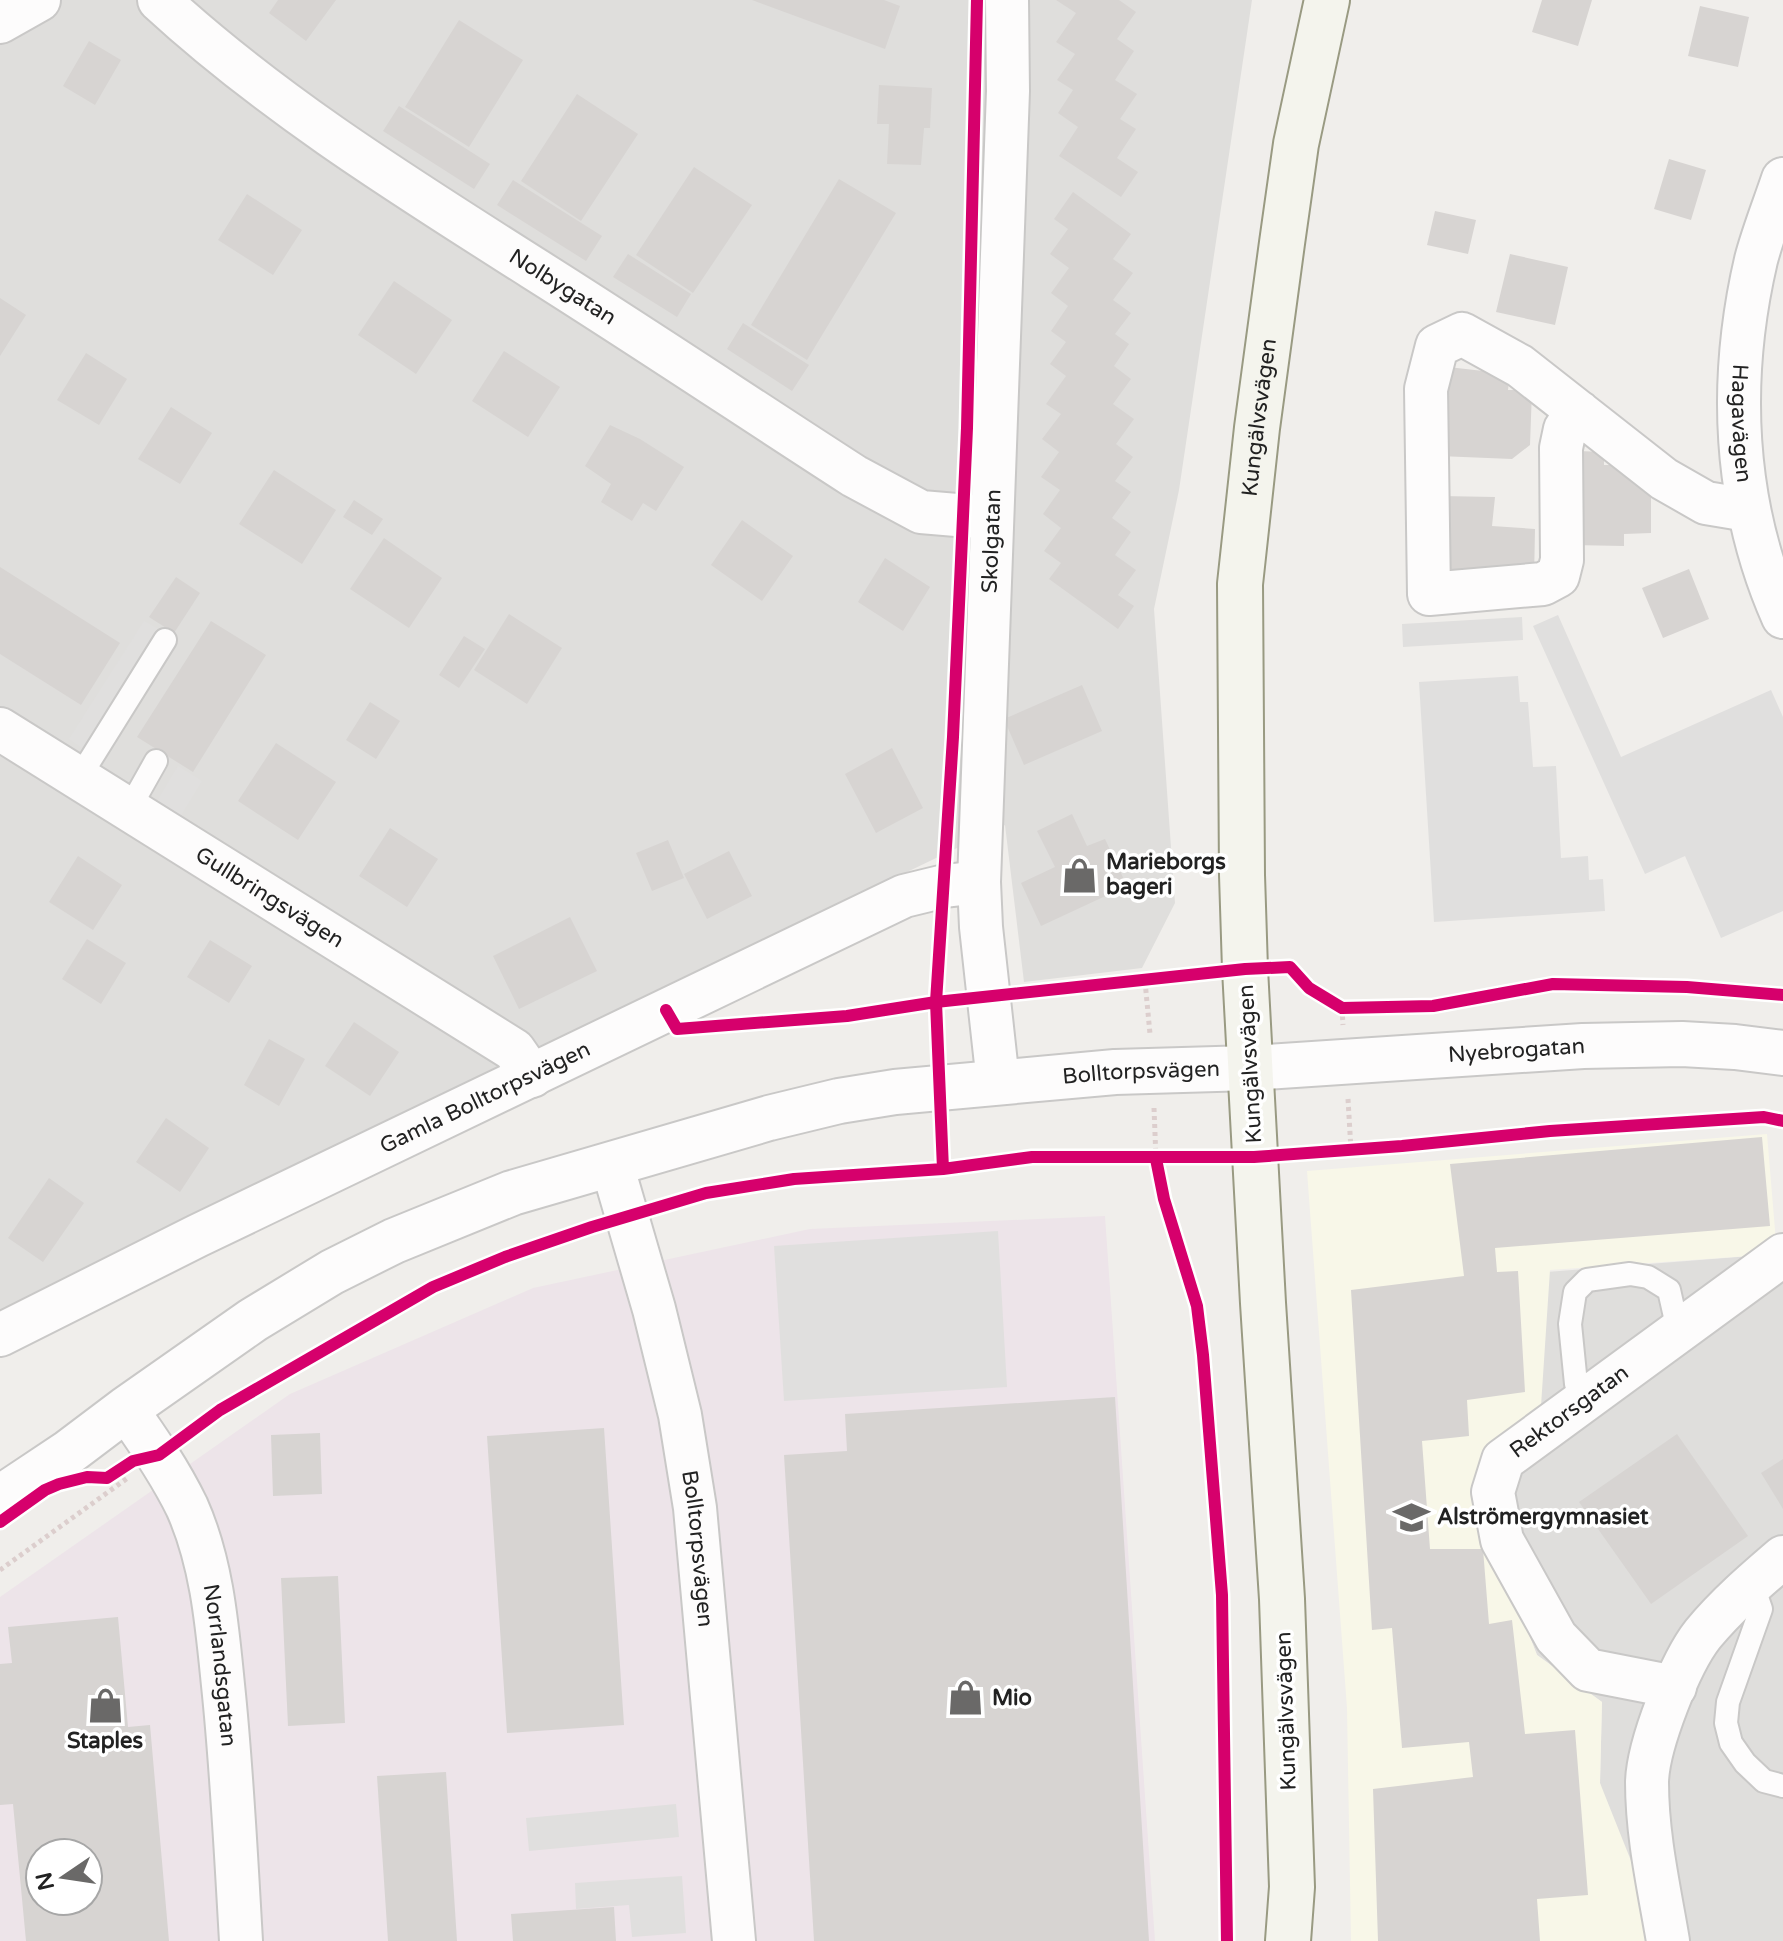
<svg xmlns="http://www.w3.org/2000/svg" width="1783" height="1941" viewBox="0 0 1783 1941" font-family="'Varela Round',sans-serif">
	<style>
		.residential { fill: #dfdedc }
		.industrial { fill: #ede4e9; fill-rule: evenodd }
		.education { fill: #f8f7e8 }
		.parking { fill: #e0dfde }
		.building { fill: #d7d4d2; fill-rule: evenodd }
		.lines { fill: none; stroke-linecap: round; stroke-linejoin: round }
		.service-casing { stroke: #c9c8c7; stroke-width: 26 }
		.minor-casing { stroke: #c9c8c7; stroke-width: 46 }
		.tertiary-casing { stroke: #c9c8c7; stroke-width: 48 }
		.secondary-casing { stroke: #999a82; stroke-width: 48 }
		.path { stroke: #dccecd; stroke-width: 5; stroke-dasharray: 4 4; stroke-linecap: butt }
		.service { stroke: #fdfcfc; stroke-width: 22 }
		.minor { stroke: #fdfcfc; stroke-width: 42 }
		.tertiary { stroke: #fdfcfc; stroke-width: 44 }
		.secondary { stroke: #f4f4ed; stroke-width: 44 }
		.cycleway-casing { stroke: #fff; stroke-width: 17 }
		.cycleway { stroke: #d6006c; stroke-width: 12 }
		.labels { text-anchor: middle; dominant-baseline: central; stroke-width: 7; stroke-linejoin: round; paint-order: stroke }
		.street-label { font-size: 22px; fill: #222; stroke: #fff }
		.poi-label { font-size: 22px; font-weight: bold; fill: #222; stroke: #fff; text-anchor: start }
	</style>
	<rect width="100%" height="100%" fill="#f0eeeb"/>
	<!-- residential -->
	<path class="residential" d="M0 0H1252L1179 490 1154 609 1175 903 1142 968 1024 982 1005 825 115 1252 0 1314Z
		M1783 1247V1941H1625L1600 1783 1602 1702 1537 1655 1493 1543 1534 1273 1776 1254Z"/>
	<!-- industrial -->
	<path class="industrial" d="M1105 1216 1155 1941H0V1597L290 1394 533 1288 810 1229ZM40 1853H88V1901H40Z"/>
	<!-- education -->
	<path class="education" d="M1767 1134 1777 1254 1550 1270 1540 1421 1493 1543 1537 1655 1602 1702 1600 1783 1663 1941H1351L1347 1708 1307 1171Z"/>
	<!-- parking -->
	<path class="parking" d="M1558 615 1621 757 1771 690 1783 717V911L1721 938 1685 856 1645 874 1533 626Z
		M1522 617 1523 640 1403 647 1402 624Z
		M144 621 158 629 82 748 69 739Z
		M1518 676 1520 702H1528L1533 767 1556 766 1561 858 1588 856 1589 880 1603 879 1605 911 1434 922 1419 682Z
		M178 766 202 781 180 817 156 803Z
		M998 1231 1007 1387 784 1401 774 1246Z
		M676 1804 679 1837 529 1851 526 1818Z
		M682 1876 686 1933 632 1937 629 1905 576 1909 575 1883Z"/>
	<!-- building -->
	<path class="building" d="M278 0H336L306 41 269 13Z
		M752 0H884L900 6 885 49Z
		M1056 0H1119L1136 12 1117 39 1134 51 1115 80 1137 94 1120 119 1136 129 1117 158 1138 172 1121 197 1059 156 1078 127 1058 113 1073 90 1057 80 1075 54 1056 42 1076 13Z
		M1542 0H1592L1578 46 1532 32Z
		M1700 6 1749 17 1738 67 1688 56Z
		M459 20 523 60 469 147 405 107Z
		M89 41 121 60 95 105 63 86Z
		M879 85 932 88 930 128H924L921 165 887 164 889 124H877Z
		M577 94 638 134 581 221 521 181Z
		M399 106 490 164 474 189 383 131Z
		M1669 159 1706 170 1691 220 1654 209Z
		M694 167 752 205 693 293 636 255Z
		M839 179 896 213 807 360 751 325Z
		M513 180 602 236 586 261 497 205Z
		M1073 192 1131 234 1113 259 1133 273 1113 300 1131 313 1115 334 1129 344 1114 366 1131 379 1113 404 1134 419 1116 444 1133 457 1115 481 1131 492 1112 518 1131 532 1115 555 1136 570 1118 595 1134 606 1118 629 1049 579 1061 563 1044 551 1061 528 1043 514 1060 490 1041 477 1059 452 1042 439 1061 414 1046 404 1066 376 1050 364 1066 342 1051 331 1068 306 1051 293 1069 268 1050 254 1068 229 1054 219Z
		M247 194 302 230 273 275 218 240Z
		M1435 211 1476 220 1468 254 1427 245Z
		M628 254 691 294 677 317 613 277Z
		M1510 254 1568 267 1555 325 1496 312Z
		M394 281 452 320 416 374 358 335Z
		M0 298 26 315 0 356Z
		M743 323 809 365 792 391 727 349Z
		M504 351 560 387 528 437 472 401Z
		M86 353 127 379 99 425 57 400Z
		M1448 367 1510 374 1508 390H1532L1530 445 1512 459 1439 456Z
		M171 407 212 433 180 484 138 459Z
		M610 425 640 439 684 467 656 511 643 503 632 521 601 502 611 484 585 466Z
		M1578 451 1604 452V465H1632V483H1651V533L1624 534V546L1572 545Z
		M274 470 336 510 302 564 239 524Z
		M1441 496 1495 497 1492 526 1535 529 1534 580H1438Z
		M354 500 383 519 372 535 343 517Z
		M742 520 793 556 762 601 711 565Z
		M384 538 442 578 409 628 350 589Z
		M885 558 930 587 903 631 858 602Z
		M0 567 120 643 81 705 0 654Z
		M1689 569 1709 619 1663 638 1642 588Z
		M176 577 200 593 174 633 149 617Z
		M509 614 562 648 527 704 474 670Z
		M211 621 266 655 193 772 137 737Z
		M464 636 485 649 459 688 439 675Z
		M1082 685 1102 731 1024 765 1004 719Z
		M370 702 400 721 376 759 346 740Z
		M276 743 336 782 298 840 238 801Z
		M892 748 923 808 876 833 845 774Z
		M1072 814 1087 846 1105 839 1127 886 1041 926 1021 883 1055 867 1037 831Z
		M390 828 438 859 407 907 359 876Z
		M668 840 684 878 652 891 636 853Z
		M729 851 752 896 707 919 684 874Z
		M78 856 122 885 93 930 49 902Z
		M570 917 597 971 519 1009 493 956Z
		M87 939 126 963 101 1004 62 979Z
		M210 940 252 966 229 1003 187 977Z
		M354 1022 399 1052 370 1096 325 1066Z
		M269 1039 305 1059 279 1106 244 1085Z
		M166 1118 209 1148 180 1192 136 1162Z
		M1762 1137 1770 1226 1495 1248 1497 1272 1518 1271 1525 1392 1467 1400 1469 1436 1422 1441 1430 1549H1483L1489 1624 1512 1620 1525 1734 1575 1730 1588 1895 1537 1899 1540 1941H1378L1373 1789 1473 1777 1469 1742 1402 1748 1392 1628 1372 1630 1351 1290 1464 1276 1450 1164Z
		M49 1178 84 1203 43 1262 8 1238Z
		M1115 1397 1149 1941H814L784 1455 847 1451 845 1414Z
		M604 1428 624 1725 507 1733 487 1436Z
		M320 1433 322 1494 273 1496 271 1435Z
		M1677 1434 1748 1536 1651 1604 1579 1502Z
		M1783 1459V1509L1761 1473Z
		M338 1576 345 1723 288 1726 281 1578Z
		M118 1617 128 1727 150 1725 169 1941H26L13 1804 0 1805V1664L12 1663 8 1627ZM40 1853H88V1901H40Z
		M446 1772 457 1941H388L377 1776Z
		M614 1907 616 1941H513L511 1914Z"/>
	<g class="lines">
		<defs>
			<path id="service" d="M79 778 165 640
				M129 809 156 761
				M1586 1401 1576 1384 1570 1324 1575 1292 1587 1280 1630 1274 1648 1277 1669 1290 1678 1330
				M1752 1583 1761 1609 1728 1702 1726 1723 1731 1743 1745 1763 1764 1781 1783 1786"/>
			<g id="minor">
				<path id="s1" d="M159 0C272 104 404 186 533 268 641 336 747 407 854 476L921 512 992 518"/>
				<path d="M0 22 39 0"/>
				<path id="s2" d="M1783 179C1774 206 1763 233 1756 260 1728 380 1733 504 1783 617"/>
				<path d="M1579 412 1565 429 1561 448 1562 560 1558 576 1543 584 1429 594 1426 389 1437 346 1462 334 1520 366 1664 479 1706 503 1748 510"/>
				<path id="s3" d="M0 729 514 1050 532 1076"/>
				<path id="s4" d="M998 1082 981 927 979 882 1008 91 1007 0"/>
				<path id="s5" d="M612 1165 654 1309 680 1415 695 1508 734 1941"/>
				<path id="s6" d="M0 1335 197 1236 904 896 945 886 979 882"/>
				<path id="s7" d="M126 1409C148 1440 170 1472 187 1507 212 1563 217 1625 223 1685 232 1770 236 1856 241 1941"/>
				<path id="s8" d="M1675 1687 1588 1670 1556 1637 1502 1540 1493 1492 1503 1460 1783 1255"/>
				<path d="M1668 1941C1659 1888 1647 1836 1647 1782 1648 1745 1680 1663 1703 1634 1727 1605 1755 1581 1783 1557"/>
			</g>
			<g id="tertiary">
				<path id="s9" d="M0 1498 69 1452 126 1409 253 1320 332 1272 394 1241 512 1193 769 1118 839 1101 895 1092 1115 1072 1250 1068 1583 1046 1682 1044 1735 1047 1783 1053"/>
			</g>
			<g id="secondary">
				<path id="s10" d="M1288 1941 1292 1887 1282 1599 1263 1303 1245 969 1242 875 1240 584 1257 428 1282 243 1296 144 1327 0"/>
			</g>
		</defs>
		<!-- service casing -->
		<use href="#service" class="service-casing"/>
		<!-- minor casing -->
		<use href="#minor" class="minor-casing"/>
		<!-- tertiary casing -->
		<use href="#tertiary" class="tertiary-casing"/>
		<!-- secondary casing -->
		<use href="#secondary" class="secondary-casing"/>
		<!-- path -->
		<path class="path" d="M1145 981 1150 1034
			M1342 1008 1343 1025
			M1348 1099 1351 1150
			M1154 1108 1156 1159
			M0 1570 129 1477"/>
		<!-- service -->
		<use href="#service" class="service"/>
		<!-- minor -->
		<use href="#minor" class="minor"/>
		<!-- tertiary -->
		<use href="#tertiary" class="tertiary"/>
		<!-- secondary -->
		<use href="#secondary" class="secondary"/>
		<defs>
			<path id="cycleway" d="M666 1010 677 1029 847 1016 936 1002 1245 969 1290 967 1309 988 1342 1008 1433 1006 1553 984 1687 987 1783 995
				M1156 1159 1164 1199 1197 1306 1203 1355 1222 1595 1227 1941
				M943 1169 936 1002 953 737 967 428 977 0
				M0 1522 45 1490 59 1484 87 1477 107 1478 133 1461 159 1455 220 1410 433 1287 505 1257 592 1227 706 1193 794 1179 943 1169 1032 1157H1254L1402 1146 1550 1131 1764 1117 1783 1121"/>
		</defs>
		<!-- cycleway casing -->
		<use href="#cycleway" class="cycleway-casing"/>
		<!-- cycleway -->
		<use href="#cycleway" class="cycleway"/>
	</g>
	<!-- icons -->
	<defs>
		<symbol id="shop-bare" viewBox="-9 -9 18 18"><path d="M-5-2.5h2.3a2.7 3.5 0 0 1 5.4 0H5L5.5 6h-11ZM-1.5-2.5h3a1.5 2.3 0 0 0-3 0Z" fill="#6a6968" stroke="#fff" stroke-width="2.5" paint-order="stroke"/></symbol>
		<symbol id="school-bare" viewBox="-9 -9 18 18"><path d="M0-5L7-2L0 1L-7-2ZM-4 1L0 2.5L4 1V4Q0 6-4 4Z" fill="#6a6968" stroke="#fff" stroke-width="2.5" paint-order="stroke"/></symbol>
	</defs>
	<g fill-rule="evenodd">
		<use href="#shop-bare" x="1054" y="850" width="51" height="51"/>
		<use href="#school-bare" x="1386" y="1492" width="51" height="51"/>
		<use href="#shop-bare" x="940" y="1672" width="51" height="51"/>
		<use href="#shop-bare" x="80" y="1680" width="51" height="51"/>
	</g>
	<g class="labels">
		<!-- street labels -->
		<g class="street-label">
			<text stroke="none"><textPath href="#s1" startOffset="496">Nolbygatan</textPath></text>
			<text stroke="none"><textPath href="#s10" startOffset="1526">Kungälvsvägen</textPath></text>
			<text stroke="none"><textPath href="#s2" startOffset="250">Hagavägen</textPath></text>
			<text stroke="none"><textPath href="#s4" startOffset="542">Skolgatan</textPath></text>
			<text stroke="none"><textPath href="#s3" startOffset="318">Gullbringsvägen</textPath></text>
			<text stroke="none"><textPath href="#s9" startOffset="1618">Nyebrogatan</textPath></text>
			<text transform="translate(1250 1064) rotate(-93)">Kungälvsvägen</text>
			<text stroke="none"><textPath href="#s9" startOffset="1242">Bolltorpsvägen</textPath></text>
			<text stroke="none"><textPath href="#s6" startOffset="540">Gamla Bolltorpsvägen</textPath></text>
			<text stroke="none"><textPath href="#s8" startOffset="410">Rektorsgatan</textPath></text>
			<text stroke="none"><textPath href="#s5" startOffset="394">Bolltorpsvägen</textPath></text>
			<text stroke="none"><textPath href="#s7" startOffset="278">Norrlandsgatan</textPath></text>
			<text transform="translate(1286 1711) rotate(-92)">Kungälvsvägen</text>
		</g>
		<!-- poi labels -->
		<g class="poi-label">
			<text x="1106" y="862">Marieborgs<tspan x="1106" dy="25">bageri</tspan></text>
			<text x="1437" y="1517">Alströmergymnasiet</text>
			<text x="992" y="1698">Mio</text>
			<text x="105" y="1741" text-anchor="middle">Staples</text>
		</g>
	</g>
	<!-- north arrow -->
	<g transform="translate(64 1877) rotate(257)"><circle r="38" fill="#ffffff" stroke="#a7a7a7" stroke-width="2"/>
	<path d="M0-6L14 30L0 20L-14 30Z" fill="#6a6968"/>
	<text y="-12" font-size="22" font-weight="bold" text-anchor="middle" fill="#222222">N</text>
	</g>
</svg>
